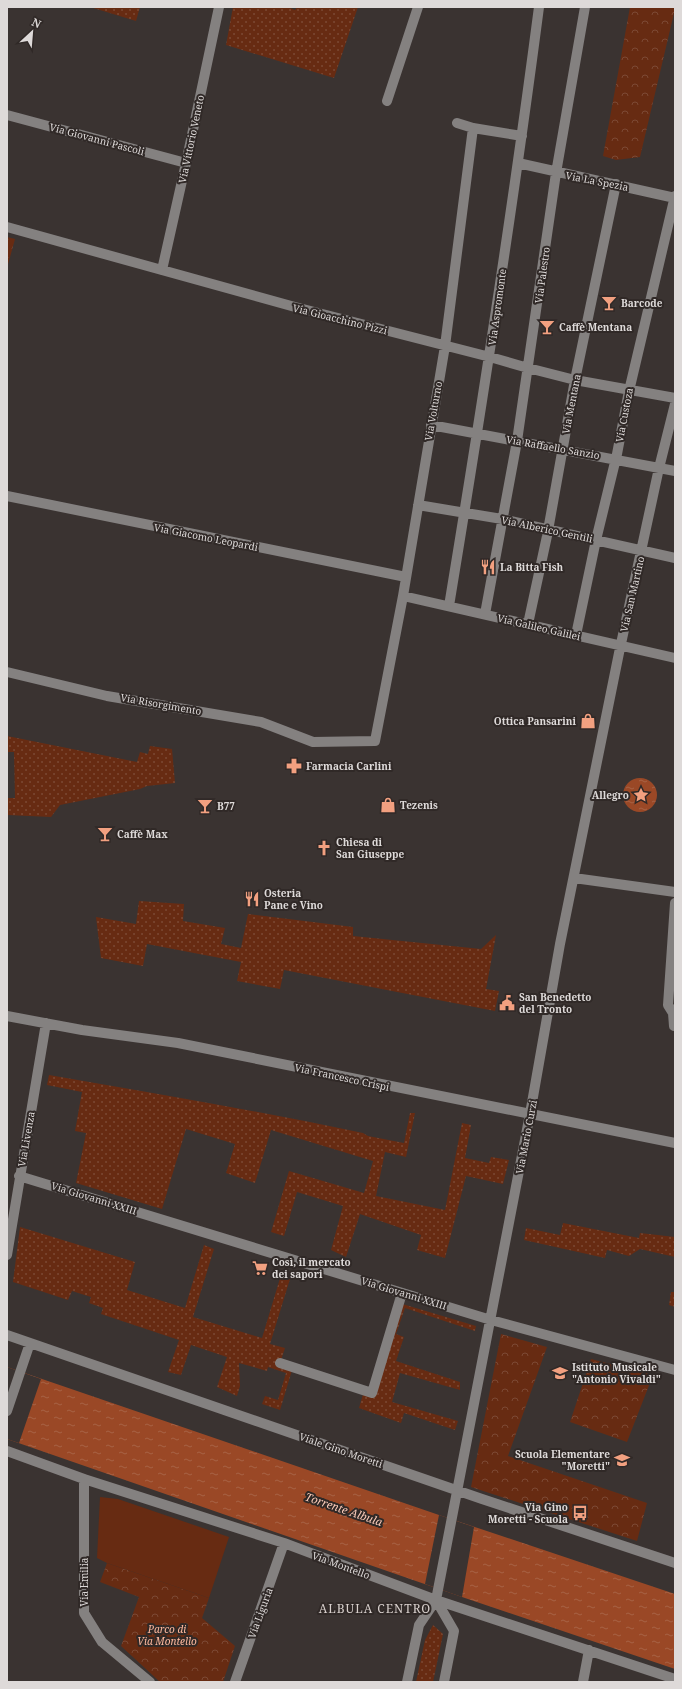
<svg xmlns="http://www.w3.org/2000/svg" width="682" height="1689" viewBox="0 0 682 1689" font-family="'Noto Serif',serif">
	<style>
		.grass { fill: url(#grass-dots) }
		.park { fill: url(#park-crowns) }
		.pitch { fill: #672b12 }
		.water { fill: url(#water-ripples) }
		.pier { fill: #3a3331 }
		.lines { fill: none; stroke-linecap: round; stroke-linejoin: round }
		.minor { stroke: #848180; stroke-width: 10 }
		.labels { text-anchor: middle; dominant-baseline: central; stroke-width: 4; stroke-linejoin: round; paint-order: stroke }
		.street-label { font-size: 10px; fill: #dedad9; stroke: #302927 }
		.poi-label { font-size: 10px; font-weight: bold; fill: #dedad9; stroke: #302927; text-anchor: start }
		.park-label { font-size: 10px; font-style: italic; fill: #ffb99e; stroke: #302927 }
		.water-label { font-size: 11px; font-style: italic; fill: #fbcbb9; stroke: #302927 }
		.quarter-label { font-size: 12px; letter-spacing: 1px; fill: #d7cfcc; stroke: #302927 }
	</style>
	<defs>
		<pattern id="grass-dots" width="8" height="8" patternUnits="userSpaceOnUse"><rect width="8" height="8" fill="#672b12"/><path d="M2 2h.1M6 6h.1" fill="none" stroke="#7c4934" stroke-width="1.8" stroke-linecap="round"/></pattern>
		<pattern id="park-crowns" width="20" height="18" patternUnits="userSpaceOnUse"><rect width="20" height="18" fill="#672b12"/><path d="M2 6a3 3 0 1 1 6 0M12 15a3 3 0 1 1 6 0" fill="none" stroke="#7c4934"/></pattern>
		<pattern id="water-ripples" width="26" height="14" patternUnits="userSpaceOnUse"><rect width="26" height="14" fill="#9a4826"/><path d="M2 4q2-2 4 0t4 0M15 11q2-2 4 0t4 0" fill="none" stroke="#a86245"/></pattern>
	</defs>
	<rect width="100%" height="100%" fill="#3a3331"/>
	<!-- grass -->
	<path class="grass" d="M90 7H140L136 21Z
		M233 7H288L295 10 297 7H358L334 78 226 45Z
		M7 736 137 762 140 752 148 754 150 746 172 749 175 783 147 786 140 789 60 805 51 817 7 815V798H15L14 752H7Z
		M139 901 184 904 183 921 225 928 221 944 241 948 248 914 353 927V936L481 949 496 935 486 989 499 991 495 1011 284 970 280 989 237 981 241 962 147 944 143 966 101 958 96 917 136 924Z
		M49 1075C154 1093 259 1111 363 1133L368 1136 404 1143 410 1113H415L406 1157 385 1152 376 1196 445 1210 462 1123 471 1125 465 1158 489 1163 491 1157 509 1160 503 1184 466 1176 445 1258 417 1250 421 1235 360 1214 346 1257 331 1250 343 1206 297 1192 284 1236 271 1232 289 1171 364 1193 373 1161 271 1130 255 1183 226 1173 235 1144 186 1129 162 1209 76 1183 86 1133 75 1131 82 1092 47 1085Z
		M563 1223 639 1238 640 1233 675 1237V1257L640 1249 629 1256 607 1250 605 1258 524 1240 526 1228 560 1235Z
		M20 1227 135 1262 127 1290 185 1308 204 1245 214 1249 193 1317 262 1338 281 1275 290 1279 270 1344 285 1348 280 1363 293 1367 280 1410 262 1404 265 1396 278 1400 286 1373 268 1367 267 1371 239 1363 240 1386 237 1396 217 1387 227 1357 191 1345 181 1375 168 1372 179 1340 101 1314 103 1308 89 1303 91 1297 72 1291 68 1300 13 1282Z
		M671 1292H675V1307L669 1305Z
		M399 1303 476 1326 475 1331 405 1308 396 1334 404 1337 396 1361 460 1382V1390L400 1373 392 1402 458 1421 455 1430 404 1413 401 1423 359 1408 364 1391 372 1394Z
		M433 1625 443 1634 433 1682H416L425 1640Z"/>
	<!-- park -->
	<path class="park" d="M630 7H675V9L640 157 616 160 603 156Z
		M7 237 15 239 7 268Z
		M501 1334 547 1347 508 1456 647 1503 637 1541 471 1487Z
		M591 1359 653 1375 627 1442 570 1422Z
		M107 1563 209 1598 202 1618 235 1646 223 1682H160L121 1646 139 1597 100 1582Z"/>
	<!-- pitch -->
	<path class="pitch" d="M100 1497 118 1499 229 1537 209 1598 107 1563 97 1558Z"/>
	<!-- water -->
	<path class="water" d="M623 795a17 17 0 1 1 34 0a17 17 0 1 1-34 0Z
		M7 1367 439 1515 675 1594V1669L462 1597 7 1439Z"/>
	<!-- pier -->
	<path class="pier" d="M7 1367 41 1379 19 1443 7 1439Z
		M439 1515 474 1527 462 1597 425 1584Z"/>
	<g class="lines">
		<!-- minor -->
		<path class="minor" d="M387 101 418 7
			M7 115 186 163
			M457 123 473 128 522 136
			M518 163 675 198
			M7 227 295 307 490 357 528 368 575 380 675 398
			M162 270 186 163 219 7
			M431 425 675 471
			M7 496 406 577
			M418 505 502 519 675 558
			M403 596 675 658
			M449 606C482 406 513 207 539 7
			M485 614 517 441 556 173 585 7
			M528 624 547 536 575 380 616 184
			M576 635 596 540 617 454 629 391 675 196
			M7 672 107 696 261 722 313 742 375 741 403 596 445 346 473 128
			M574 878 675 892
			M7 1016 82 1030 178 1043 675 1143
			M674 1026 673 1013 668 1005 675 903
			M19 1176 491 1320 675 1370
			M7 1255 46 1023
			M7 1335 482 1499 675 1563
			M280 1363 372 1393 402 1293
			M7 1411 30 1343
			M7 1451 84 1479 284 1543 436 1600 675 1679
			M84 1479V1613L102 1642 150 1682
			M436 1600 454 1631 444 1682
			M235 1682 284 1543
			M407 1682 419 1625 436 1600 530 1114 560 944 619 653 659 468 675 404
			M583 1682 589 1650"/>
	</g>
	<!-- icons -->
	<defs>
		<symbol id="bar-bare" viewBox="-9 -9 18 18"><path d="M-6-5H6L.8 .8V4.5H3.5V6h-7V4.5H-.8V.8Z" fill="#f2a080" stroke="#302927" stroke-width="2.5" paint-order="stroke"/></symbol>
		<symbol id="restaurant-bare" viewBox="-9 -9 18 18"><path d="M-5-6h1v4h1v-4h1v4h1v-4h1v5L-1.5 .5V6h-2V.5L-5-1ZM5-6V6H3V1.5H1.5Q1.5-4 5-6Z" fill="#f2a080" stroke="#302927" stroke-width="2.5" paint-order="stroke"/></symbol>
		<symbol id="shop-bare" viewBox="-9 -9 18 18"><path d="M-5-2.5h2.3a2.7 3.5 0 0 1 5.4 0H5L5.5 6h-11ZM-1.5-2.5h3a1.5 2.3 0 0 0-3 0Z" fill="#f2a080" stroke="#302927" stroke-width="2.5" paint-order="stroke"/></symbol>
		<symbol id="pharmacy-bare" viewBox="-9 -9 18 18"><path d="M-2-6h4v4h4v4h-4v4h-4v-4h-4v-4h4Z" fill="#f2a080" stroke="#302927" stroke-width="2.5" paint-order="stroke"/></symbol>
		<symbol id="sight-bare" viewBox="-9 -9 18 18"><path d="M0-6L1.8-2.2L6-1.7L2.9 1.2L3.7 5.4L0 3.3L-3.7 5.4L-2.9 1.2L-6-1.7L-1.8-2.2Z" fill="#f2a080" stroke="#302927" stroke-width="2.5" paint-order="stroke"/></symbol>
		<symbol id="church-bare" viewBox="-9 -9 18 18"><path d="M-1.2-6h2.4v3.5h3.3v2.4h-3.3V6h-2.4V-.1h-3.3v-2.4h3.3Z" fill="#f2a080" stroke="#302927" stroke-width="2.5" paint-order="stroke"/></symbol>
		<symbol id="civic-bare" viewBox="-9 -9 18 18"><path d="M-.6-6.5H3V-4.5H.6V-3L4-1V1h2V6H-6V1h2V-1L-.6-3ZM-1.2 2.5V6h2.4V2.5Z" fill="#f2a080" stroke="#302927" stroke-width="2.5" paint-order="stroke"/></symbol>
		<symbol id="supermarket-bare" viewBox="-9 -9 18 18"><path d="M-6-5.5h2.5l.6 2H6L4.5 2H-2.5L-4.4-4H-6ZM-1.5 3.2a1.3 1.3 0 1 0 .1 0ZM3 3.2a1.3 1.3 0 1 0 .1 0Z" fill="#f2a080" stroke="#302927" stroke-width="2.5" paint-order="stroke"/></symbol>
		<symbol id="school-bare" viewBox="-9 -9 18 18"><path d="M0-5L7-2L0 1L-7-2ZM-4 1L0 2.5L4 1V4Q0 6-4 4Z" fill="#f2a080" stroke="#302927" stroke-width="2.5" paint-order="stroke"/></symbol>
		<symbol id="bus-bare" viewBox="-9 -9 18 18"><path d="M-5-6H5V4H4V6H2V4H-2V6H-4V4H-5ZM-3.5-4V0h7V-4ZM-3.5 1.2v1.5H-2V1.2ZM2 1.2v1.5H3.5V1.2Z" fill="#f2a080" stroke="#302927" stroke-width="2.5" paint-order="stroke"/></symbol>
	</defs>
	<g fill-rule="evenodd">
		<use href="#bar-bare" x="598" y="292" width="22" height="22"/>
		<use href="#bar-bare" x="536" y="316" width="22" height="22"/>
		<use href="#restaurant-bare" x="477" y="556" width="22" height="22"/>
		<use href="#shop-bare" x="577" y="710" width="22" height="22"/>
		<use href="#pharmacy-bare" x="283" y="755" width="22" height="22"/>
		<use href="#sight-bare" x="630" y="784" width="22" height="22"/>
		<use href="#shop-bare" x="377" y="794" width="22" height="22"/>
		<use href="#bar-bare" x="194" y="795" width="22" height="22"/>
		<use href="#bar-bare" x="94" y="823" width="22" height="22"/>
		<use href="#church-bare" x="313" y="837" width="22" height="22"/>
		<use href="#restaurant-bare" x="241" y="888" width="22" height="22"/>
		<use href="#civic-bare" x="496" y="992" width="22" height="22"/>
		<use href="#supermarket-bare" x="249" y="1257" width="22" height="22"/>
		<use href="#school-bare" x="549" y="1362" width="22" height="22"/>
		<use href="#school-bare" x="611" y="1449" width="22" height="22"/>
		<use href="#bus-bare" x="569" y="1502" width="22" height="22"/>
	</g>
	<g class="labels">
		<!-- street labels -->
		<g class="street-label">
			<text transform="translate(97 139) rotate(15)">Via Giovanni Pascoli</text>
			<text transform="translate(191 139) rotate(-78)">Via Vittorio Veneto</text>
			<text transform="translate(597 181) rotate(11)">Via La Spezia</text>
			<text transform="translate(542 275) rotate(-82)">Via Palestro</text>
			<text transform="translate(497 307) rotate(-82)">Via Aspromonte</text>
			<text transform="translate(340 319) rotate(14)">Via Gioacchino Pizzi</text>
			<text transform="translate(571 404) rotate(-79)">Via Mentana</text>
			<text transform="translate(433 411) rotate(-80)">Via Volturno</text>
			<text transform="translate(624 415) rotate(-79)">Via Custoza</text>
			<text transform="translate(553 447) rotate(10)">Via Raffaello Sanzio</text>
			<text transform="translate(547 529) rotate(12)">Via Alberico Gentili</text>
			<text transform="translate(206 537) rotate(11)">Via Giacomo Leopardi</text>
			<text transform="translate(632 594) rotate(-77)">Via San Martino</text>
			<text transform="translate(539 627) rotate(13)">Via Galileo Galilei</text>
			<text transform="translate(161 704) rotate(10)">Via Risorgimento</text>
			<text transform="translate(342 1077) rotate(12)">Via Francesco Crispi</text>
			<text transform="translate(526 1137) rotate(-79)">Via Mario Curzi</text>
			<text transform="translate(26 1139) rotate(-80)">Via Livenza</text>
			<text transform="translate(94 1198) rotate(17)">Via Giovanni XXIII</text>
			<text transform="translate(404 1293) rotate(17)">Via Giovanni XXIII</text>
			<text transform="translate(341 1450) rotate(19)">Viale Gino Moretti</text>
			<text transform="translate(341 1565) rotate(20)">Via Montello</text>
			<text transform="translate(84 1582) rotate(-90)">Via Emilia</text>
			<text transform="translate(260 1613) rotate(-70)">Via Liguria</text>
		</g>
		<!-- poi labels -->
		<g class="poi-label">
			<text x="621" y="303">Barcode</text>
			<text x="559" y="327">Caffè Mentana</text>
			<text x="500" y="567">La Bitta Fish</text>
			<text x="576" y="721" text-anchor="end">Ottica Pansarini</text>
			<text x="306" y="766">Farmacia Carlini</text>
			<text x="629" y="795" text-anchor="end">Allegro</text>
			<text x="400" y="805">Tezenis</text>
			<text x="217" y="806">B77</text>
			<text x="117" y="834">Caffè Max</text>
			<text x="336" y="842">Chiesa di<tspan x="336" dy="12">San Giuseppe</tspan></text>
			<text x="264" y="893">Osteria<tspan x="264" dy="12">Pane e Vino</tspan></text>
			<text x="519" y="997">San Benedetto<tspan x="519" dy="12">del Tronto</tspan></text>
			<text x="272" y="1262">Così, il mercato<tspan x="272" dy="12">dei sapori</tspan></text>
			<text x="572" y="1367">Istituto Musicale<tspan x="572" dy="12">"Antonio Vivaldi"</tspan></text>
			<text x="610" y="1454" text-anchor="end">Scuola Elementare<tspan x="610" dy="12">"Moretti"</tspan></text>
			<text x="568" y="1507" text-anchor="end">Via Gino<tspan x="568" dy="12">Moretti - Scuola</tspan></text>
		</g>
		<!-- park labels -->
		<g class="park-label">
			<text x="167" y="1629">Parco di<tspan x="167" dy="12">Via Montello</tspan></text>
		</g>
		<!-- water labels -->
		<g class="water-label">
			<text transform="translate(344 1509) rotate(19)">Torrente Albula</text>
		</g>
		<!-- quarter labels -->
		<g class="quarter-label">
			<text x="375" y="1608">ALBULA CENTRO</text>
		</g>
	</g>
	<!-- border -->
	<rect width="682" height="1689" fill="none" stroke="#dedad9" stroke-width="16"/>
	<!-- north arrow -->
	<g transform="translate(32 32) rotate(26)" stroke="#302927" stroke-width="3" paint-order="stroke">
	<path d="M0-3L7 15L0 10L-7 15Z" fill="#dedad9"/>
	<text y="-6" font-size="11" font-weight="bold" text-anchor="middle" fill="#dedad9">N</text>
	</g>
</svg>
